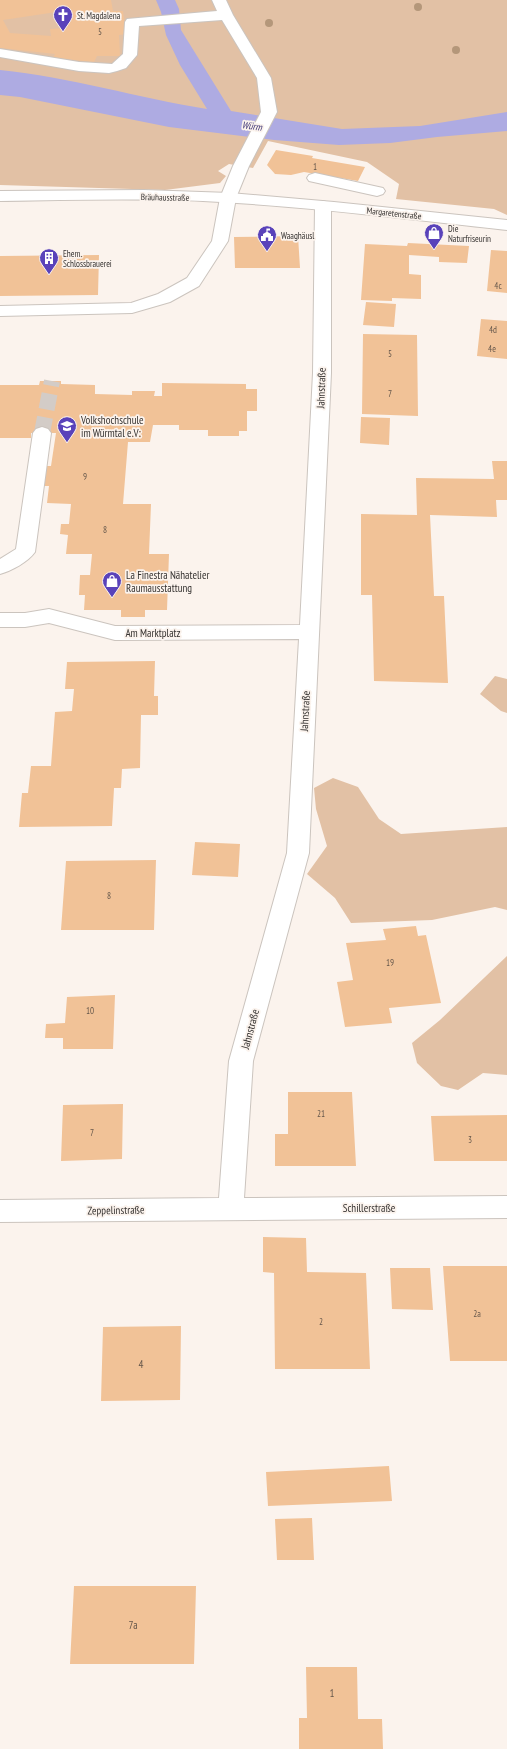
<svg xmlns="http://www.w3.org/2000/svg" width="507" height="1749" viewBox="0 0 507 1749" font-family="'PT Sans Narrow',sans-serif">
	<style>
		.green { fill: #e2c1a5 }
		.water { fill: #aeabe2 }
		.building { fill: #f1c297; fill-rule: evenodd }
		.lines { fill: none; stroke-linecap: round; stroke-linejoin: round }
		.street-tunnel { stroke: #d3ccc7; stroke-width: 16; stroke-dasharray: 16 8; stroke-linecap: butt }
		.lane-casing { stroke: #cbc4be; stroke-width: 2 }
		.street-casing { stroke: #cbc4be; stroke-width: 2 }
		.secondary-casing { stroke: #cbc4be; stroke-width: 2 }
		.lane { fill: #fff; fill-rule: evenodd }
		.street { fill: #fff; fill-rule: evenodd }
		.secondary { fill: #fff; fill-rule: evenodd }
		.tree { fill: #b4977a }
		.labels { text-anchor: middle; dominant-baseline: central; stroke-width: 3.5; stroke-linejoin: round; paint-order: stroke }
		.far-poi-label { font-size: 9px; fill: #353230; stroke: #fbf3ed; text-anchor: start }
		.number-label { font-size: 9px; fill: #64564a }
		.far-street-label { font-size: 9px; fill: #353230; stroke: #fbf3ed }
		.far-water-label { font-size: 10px; font-style: italic; fill: #403778; stroke: #fbf3ed }
		.street-label { font-size: 11px; fill: #353230; stroke: #fbf3ed }
		.poi-label { font-size: 11px; fill: #353230; stroke: #fbf3ed; text-anchor: start }
		.near-number-label { font-size: 11px; fill: #64564a }
	</style>
	<rect width="100%" height="100%" fill="#fbf3ed"/>
	<!-- green -->
	<path class="green" d="M0 0H507V215L494 209 396 199 399 184 367 162 268 141 253 168 229 164 218 171 226 176 220 183 165 190 0 185Z
		M495 676 507 679V713L501 711 480 694Z
		M333 778 358 787 379 819 401 834 507 827V910L495 907 432 920 351 923 335 898 307 874 327 846 316 809 314 788Z
		M507 956V1075L483 1073 458 1090 441 1086 417 1063 412 1043 440 1020Z"/>
	<!-- water -->
	<path class="water" d="M156 0H175L179 9 181 30 231 111 342 129 420 126 507 112V131L437 137 390 143 339 145 274 140 169 127 20 97 0 95V70C70 77 138 98 207 109L180 65 166 35 161 12Z"/>
	<!-- building -->
	<path class="building" d="M0 0H111L113 11H123L126 34 119 35 120 56H97L94 62 53 58 55 54 0 48ZM63 11 65 28 50 29 51 36 10 33 3 20Z
		M276 150 313 156 312 158 365 167 358 181 304 172 291 175 275 174 267 165Z
		M298 236 300 268H235L234 237Z
		M408 243 469 246 467 263 439 262V257L409 255V274L421 275V299L392 298V301L361 300 365 244 407 246Z
		M491 250 507 251V293L487 291Z
		M99 255 98 295 0 296V256Z
		M366 302 396 304 394 327 363 325Z
		M481 319 507 321V359L477 356Z
		M363 334 417 335 418 416 362 414Z
		M40 381H61V384L95 385V394L132 395V391H155L154 396H162V383L246 384V389H257V411H247V431H239V436H208V430H179V425H153L150 442H128L123 504H151L149 554H169L167 610H145V617H121V610H84L85 595H79L80 575H90L92 554H66L68 535 60 534 61 524H69L71 504 47 503 49 486H44L46 466H51L56 433H31V438H0V385H39Z
		M361 417 390 418 389 445 360 443Z
		M492 461H507V500H496L497 517 430 515 434 596H444L448 683 374 681 372 595H361V514L417 515 416 478 494 479Z
		M155 661 154 696H158V715H141L140 768 122 769 121 788H114L112 826 19 827 22 793H28L31 766H51L55 712 72 711 74 689H65L67 662Z
		M195 842 240 844 238 877 192 875Z
		M156 860 154 930H61L66 861Z
		M416 926 418 936 426 935 441 1003 389 1008 392 1023 345 1027 337 982 353 980 346 943 386 940 383 929Z
		M115 995 113 1049H63V1038H45L46 1024 65 1023 67 997Z
		M288 1092H352L356 1166H275V1134H288Z
		M123 1104 122 1159 61 1161 63 1105Z
		M507 1115V1161H434L431 1116Z
		M263 1237 306 1238 307 1272 366 1273 370 1369H275L274 1273 263 1272Z
		M443 1266H507V1361H450Z
		M390 1268H430L433 1310 392 1309Z
		M181 1326 180 1400 101 1401 103 1327Z
		M389 1466 392 1501 268 1506 266 1472Z
		M312 1518 314 1560H277L275 1519Z
		M74 1586H196L194 1664H70Z
		M306 1667H357L358 1719H382L383 1749H299V1718H307Z"/>
	<g class="lines">
		<!-- street-tunnel -->
		<path class="street-tunnel" d="M42 433 52 381"/>
		<defs>
			<path id="lane" d="M212 0H226L233 15 271 78 277 112 249 166 236 198 228 241 199 286 170 302 132 313 0 316V306L131 303 158 294 187 278 212 241 220 198 233 166 261 112 257 78 222 20 139 26 137 55 126 68 117 71 109 73 79 71 0 57V49L79 62 112 64 123 54 125 22 127 19 217 11Z
				M315 173 383 188 385 191 383 194 377 196 309 181 307 178 309 175Z"/>
			<path id="street" d="M323 201 329 203 331 206V373L309 853 253 1061 244 1198 507 1196V1218L0 1222V1200L219 1198 229 1061 287 853 299 639 115 640 49 623 25 627H0V613H25L49 609 115 626 300 625 313 373 315 206 317 203Z
				M42 427 48 429 51 433 35 552C28 562 11 571 0 574V559L16 549 33 433 36 429Z"/>
			<path id="secondary" d="M0 191 144 190 230 193 334 202 507 220V230C406 219 304 206 203 201 135 198 68 200 0 201Z"/>
		</defs>
		<!-- lane casing -->
		<use href="#lane" class="lane-casing"/>
		<!-- street casing -->
		<use href="#street" class="street-casing"/>
		<!-- secondary casing -->
		<use href="#secondary" class="secondary-casing"/>
		<!-- lane -->
		<use href="#lane" class="lane"/>
		<!-- street -->
		<use href="#street" class="street"/>
		<!-- secondary -->
		<use href="#secondary" class="secondary"/>
	</g>
	<!-- trees -->
	<g class="tree">
		<circle cx="418" cy="7" r="4"/>
		<circle cx="269" cy="23" r="4"/>
		<circle cx="456" cy="50" r="4"/>
	</g>
	<!-- icons -->
	<defs>
		<symbol id="church-pin" viewBox="-11 -11 22 30"><path d="M0 17L-7.5 6A9.5 9.5 0 1 1 7.5 6Z" fill="#5942ba" stroke="#fbf3ed"/><path d="M-1.2-6h2.4v3.5h3.3v2.4h-3.3V6h-2.4V-.1h-3.3v-2.4h3.3Z" fill="#fff"/></symbol>
		<symbol id="shop-pin" viewBox="-11 -11 22 30"><path d="M0 17L-7.5 6A9.5 9.5 0 1 1 7.5 6Z" fill="#5942ba" stroke="#fbf3ed"/><path d="M-5-2.5h2.3a2.7 3.5 0 0 1 5.4 0H5L5.5 6h-11ZM-1.5-2.5h3a1.5 2.3 0 0 0-3 0Z" fill="#fff"/></symbol>
		<symbol id="civic-pin" viewBox="-11 -11 22 30"><path d="M0 17L-7.5 6A9.5 9.5 0 1 1 7.5 6Z" fill="#5942ba" stroke="#fbf3ed"/><path d="M-.6-6.5H3V-4.5H.6V-3L4-1V1h2V6H-6V1h2V-1L-.6-3ZM-1.2 2.5V6h2.4V2.5Z" fill="#fff"/></symbol>
		<symbol id="building-pin" viewBox="-11 -11 22 30"><path d="M0 17L-7.5 6A9.5 9.5 0 1 1 7.5 6Z" fill="#5942ba" stroke="#fbf3ed"/><path d="M-4-6H4V6H1V3H-1V6H-4ZM-2.5-4.3h1.7v1.8h-1.7ZM.8-4.3h1.7v1.8H.8ZM-2.5-1h1.7V.8h-1.7ZM.8-1h1.7V.8H.8Z" fill="#fff"/></symbol>
		<symbol id="university-pin" viewBox="-11 -11 22 30"><path d="M0 17L-7.5 6A9.5 9.5 0 1 1 7.5 6Z" fill="#5942ba" stroke="#fbf3ed"/><path d="M0-5L7-2L0 1L-7-2ZM-4 1L0 2.5L4 1V4Q0 6-4 4Z" fill="#fff"/></symbol>
	</defs>
	<g fill-rule="evenodd">
		<use href="#church-pin" x="52" y="4" width="22" height="30"/>
		<use href="#shop-pin" x="423" y="222" width="22" height="30"/>
		<use href="#civic-pin" x="256" y="224" width="22" height="30"/>
		<use href="#building-pin" x="38" y="247" width="22" height="30"/>
		<use href="#university-pin" x="56" y="415" width="22" height="30"/>
		<use href="#shop-pin" x="101" y="570" width="22" height="30"/>
	</g>
	<g class="labels">
		<!-- far-poi labels -->
		<g class="far-poi-label">
			<text x="77" y="15">St. Magdalena</text>
			<text x="448" y="228">Die<tspan x="448" dy="10">Naturfriseurin</tspan></text>
			<text x="281" y="235">Waaghäusl</text>
			<text x="63" y="253">Ehem.<tspan x="63" dy="10">Schlossbrauerei</tspan></text>
		</g>
		<!-- number labels -->
		<g class="number-label">
			<text x="100" y="31">5</text>
			<text x="315" y="166">1</text>
			<text x="498" y="285">4c</text>
			<text x="493" y="329">4d</text>
			<text x="492" y="348">4e</text>
			<text x="390" y="353">5</text>
			<text x="390" y="393">7</text>
			<text x="85" y="476">9</text>
			<text x="105" y="529">8</text>
			<text x="109" y="895">8</text>
			<text x="390" y="962">19</text>
			<text x="90" y="1010">10</text>
			<text x="321" y="1113">21</text>
			<text x="92" y="1132">7</text>
			<text x="470" y="1139">3</text>
			<text x="477" y="1313">2a</text>
			<text x="321" y="1321">2</text>
		</g>
		<!-- far-street labels -->
		<g class="far-street-label">
			<text transform="translate(165 197) rotate(1)">Bräuhausstraße</text>
			<text transform="translate(394 213) rotate(6)">Margaretenstraße</text>
		</g>
		<!-- far-water labels -->
		<g class="far-water-label">
			<text transform="translate(252 126) rotate(7)">Würm</text>
		</g>
		<!-- street labels -->
		<g class="street-label">
			<text transform="translate(321 388) rotate(-88)">Jahnstraße</text>
			<text x="153" y="633">Am Marktplatz</text>
			<text transform="translate(305 711) rotate(-87)">Jahnstraße</text>
			<text transform="translate(250 1029) rotate(-75)">Jahnstraße</text>
			<text x="369" y="1208">Schillerstraße</text>
			<text transform="translate(116 1210) rotate(-1)">Zeppelinstraße</text>
		</g>
		<!-- poi labels -->
		<g class="poi-label">
			<text x="81" y="420">Volkshochschule<tspan x="81" dy="13">im Würmtal e.V:</tspan></text>
			<text x="126" y="575">La Finestra Nähatelier<tspan x="126" dy="13">Raumausstattung</tspan></text>
		</g>
		<!-- near-number labels -->
		<g class="near-number-label">
			<text x="141" y="1364">4</text>
			<text x="133" y="1625">7a</text>
			<text x="332" y="1693">1</text>
		</g>
	</g>
</svg>
